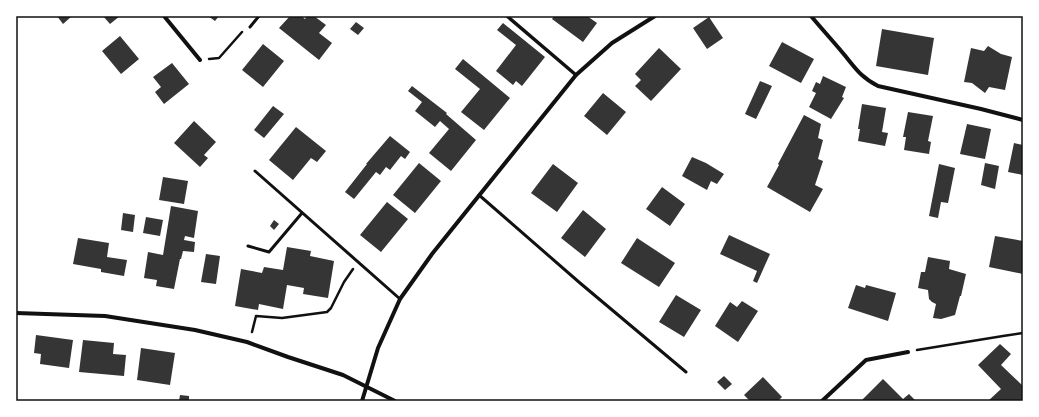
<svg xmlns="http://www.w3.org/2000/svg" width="1039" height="417" viewBox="0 0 1039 417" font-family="'Varela Round',sans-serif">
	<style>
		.building { fill: #353535 }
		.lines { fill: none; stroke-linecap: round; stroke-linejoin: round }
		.path { stroke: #111; stroke-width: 2.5 }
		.service { stroke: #111; stroke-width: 3 }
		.pedestrian { stroke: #111; stroke-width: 3.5 }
		.minor { stroke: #111; stroke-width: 4 }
		.neatline { fill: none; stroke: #111; stroke-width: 1.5 }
	</style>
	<rect width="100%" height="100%" fill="#fff"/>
	<!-- building -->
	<path class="building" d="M57 16H72L63 24Z
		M103 16H120L110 24Z
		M208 16H219L215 21Z
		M290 16H301L305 19 307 16H314L326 25 319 33 332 43 319 60 279 28Z
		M554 16H587L597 23 583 42 552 19Z
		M709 17 723 38 707 49 693 28Z
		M356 22 364 28 358 35 350 29Z
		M503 23 545 57 522 86 516 81 513 85 496 71 516 45 497 30Z
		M882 29 934 38 928 75 876 66Z
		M120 36 139 59 121 74 102 51Z
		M782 42 814 59 801 83 769 66Z
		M263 44 284 61 263 87 242 70Z
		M988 46 1001 54 1012 57 1005 90 989 87 985 93 972 83 964 82 971 48 984 51Z
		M659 48 681 69 651 101 635 86 641 80 635 74Z
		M463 59 510 98 484 130 461 112 480 89 455 69Z
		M172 63 189 84 164 104 155 92 161 87 153 77Z
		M823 76 846 87 842 97 844 98 831 119 809 107 816 93 812 91 816 82 820 84Z
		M760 81 772 86 756 119 745 114Z
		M412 86 447 113 446 114 476 140 451 171 429 153 449 129 440 121 435 127 415 111 422 102 408 91Z
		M603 93 626 112 607 135 584 116Z
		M862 104 886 108 882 132 888 133 885 146 858 141 860 129H858Z
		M273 106 284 114 264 138 254 130Z
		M908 112 933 116 928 141 931 142 929 154 904 150 906 137H903Z
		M804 115 821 124 818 138 823 140 818 159 823 161 815 185 823 189 810 212 767 187 779 165 778 164Z
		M194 121 216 142 204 155 208 158 200 167 174 143Z
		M967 124 991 129 985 159 960 154Z
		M296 127 326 151 317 162 311 158 293 180 269 160Z
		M390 136 410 152 405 159 401 156 390 170 386 167 380 175 376 172 354 199 345 192 367 164H366Z
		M1014 143 1023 145V175L1008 172Z
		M692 157 706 163 724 174 717 184 711 181 707 190 682 176Z
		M419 163 441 181 415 213 393 195Z
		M985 163 999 166 995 189 981 185Z
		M553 164 578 183 557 212 531 193Z
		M939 164 955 168 948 203 941 202 938 218 929 216Z
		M163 177 188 181 184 204 159 200Z
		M662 187 685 204 670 226 646 209Z
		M387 202 408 219 381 252 360 235Z
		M171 206 198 211 194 238 185 236 184 240 195 242 194 252 183 251 181 259H180L174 289 156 286 157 280 144 278 148 252 163 255Z
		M583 210 606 229 585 257 561 238Z
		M123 213 135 215 133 232 121 230Z
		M146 217 163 220 160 236 143 233Z
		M274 220 279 224 274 230 270 226Z
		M729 235 770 254 757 283 753 281 757 271 720 254Z
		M995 236 1023 241V274L989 267Z
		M78 238 109 243 107 257 127 260 124 276 101 272V269L73 264Z
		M637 238 675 263 659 287 621 263Z
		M287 247 311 251 310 256 334 261 328 298 303 294 304 288 287 285 283 309 259 304 258 310 235 306 241 269 262 273 264 267 283 270Z
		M206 254 220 256 216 284 201 282Z
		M928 257 950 261 949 269 966 274 961 296H960L955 315 941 319 933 318 936 304 932 302 929 299 928 290 918 288 921 272H925Z
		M856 285 865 288 866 285 896 293 888 321 848 308Z
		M676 295 701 310 684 337 659 322Z
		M742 301 758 311 738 342 715 326 730 302 737 307Z
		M36 335 73 340 69 368 40 364 41 354 34 353Z
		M83 340 114 343 113 354 126 355 124 376 79 372Z
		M1000 344 1011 354 1001 365 1023 386V401H988L1001 389 978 365Z
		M141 348 175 353 170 385 137 380Z
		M724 376 732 384 725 390 717 382Z
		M763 377 782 397 778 401H750L744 395Z
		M883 379 903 399 909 394 916 401H861Z
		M180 395 189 396V401H179Z"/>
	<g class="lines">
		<!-- path -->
		<path class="path" d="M209 59 219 58 242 32
			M252 332 256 316 282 318 327 312 331 308 344 282 353 269
			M917 350 1003 336 1023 333"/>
		<!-- service -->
		<path class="service" d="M250 27 259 16
			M255 171 400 299
			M479 195 580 283 686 372
			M248 246 269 252 302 213"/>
		<!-- pedestrian -->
		<path class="pedestrian" d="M507 16 576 75"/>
		<!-- minor -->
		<path class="minor" d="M164 16 200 60
			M811 16C821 28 832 40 842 52 855 67 859 76 878 86L981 109 1023 120
			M16 313 105 316 195 330 247 342 288 357 343 375 395 401
			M362 401 378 348 400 299 432 254 576 75 612 43 655 16
			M822 401 866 360 908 352"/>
	</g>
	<!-- border -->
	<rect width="1039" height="417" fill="none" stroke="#ffffff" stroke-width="34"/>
	<rect x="17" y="17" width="1005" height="383" class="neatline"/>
</svg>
